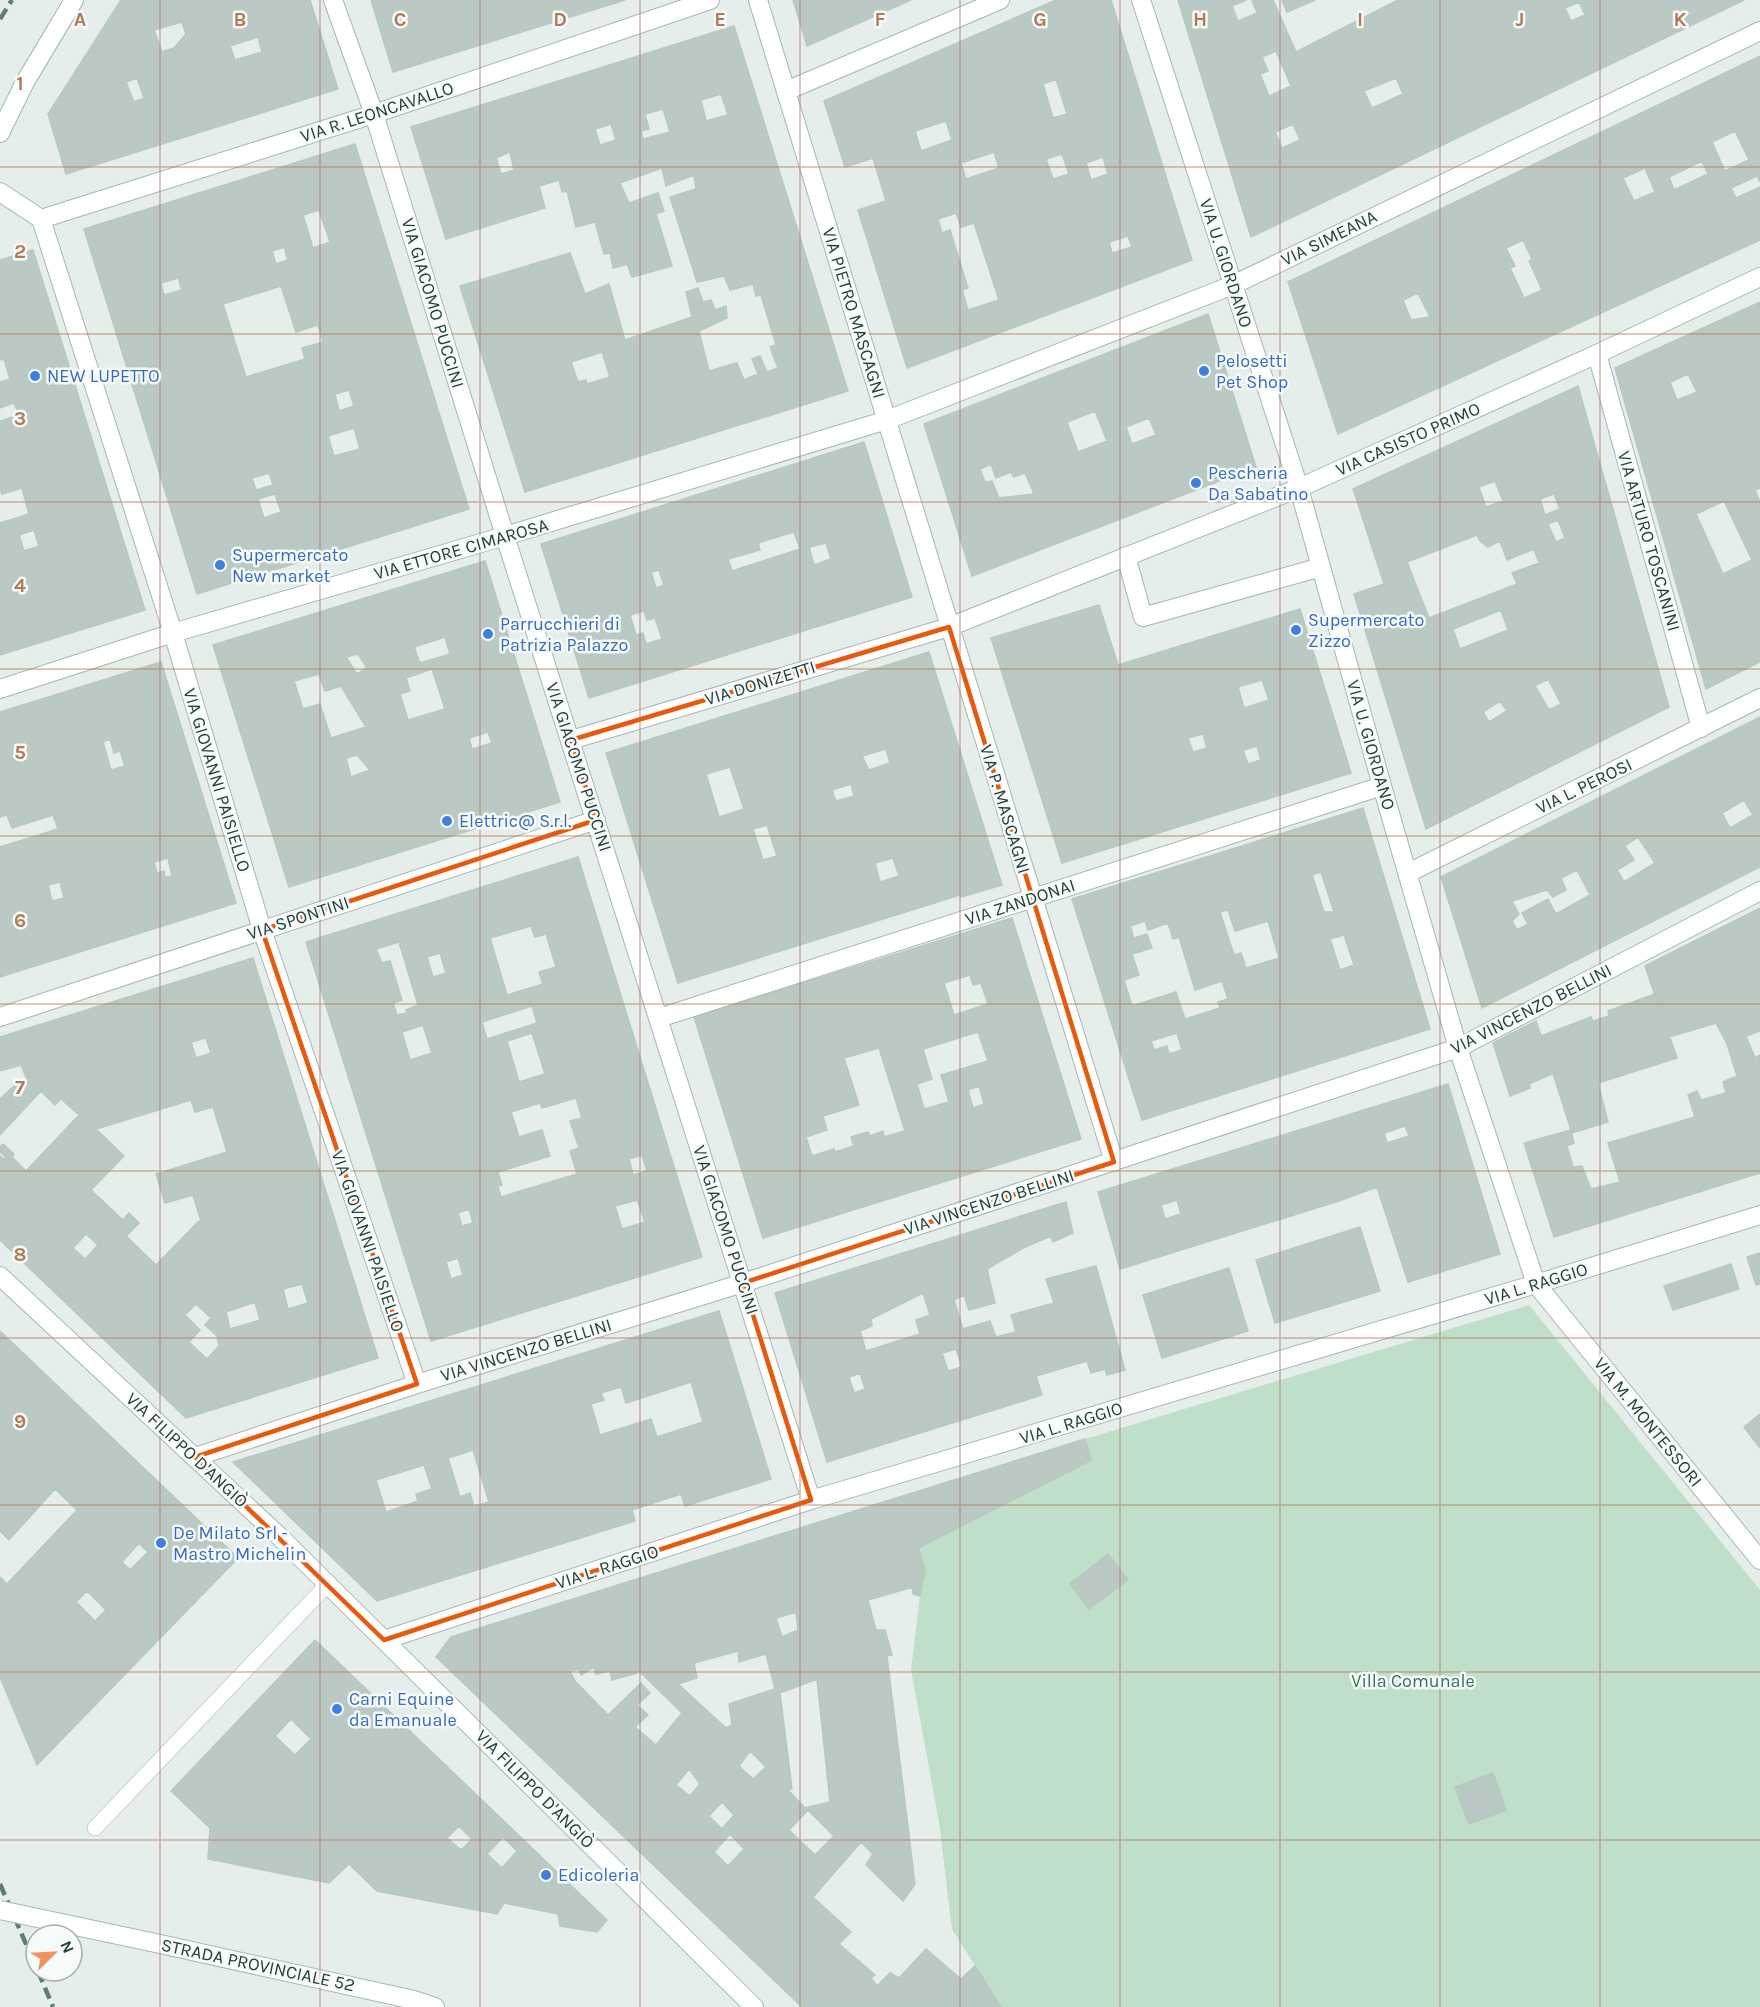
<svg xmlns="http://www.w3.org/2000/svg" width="1760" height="2007" viewBox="0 0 1760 2007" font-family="Karla,sans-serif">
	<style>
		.green { fill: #bfdfcb }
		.building { fill: #bac9c4; stroke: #b7c8c3; stroke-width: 1.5; fill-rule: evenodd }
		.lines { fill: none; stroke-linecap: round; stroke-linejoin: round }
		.service-casing { stroke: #a7b6b3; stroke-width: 16 }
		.minor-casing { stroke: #a7b6b3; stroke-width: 20 }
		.secondary-casing { stroke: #a4bab4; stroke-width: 20 }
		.service { stroke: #fff; stroke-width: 15 }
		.minor { stroke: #fff; stroke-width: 18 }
		.secondary { stroke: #fff; stroke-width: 18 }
		.rail { stroke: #5f7c77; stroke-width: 4.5; stroke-dasharray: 12 6; stroke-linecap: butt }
		.secondary-bridge-casing { stroke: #a4bab4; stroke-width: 20; stroke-linecap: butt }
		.secondary-bridge { stroke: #fff; stroke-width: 18 }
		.marked { fill: none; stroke: #e8590c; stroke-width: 4.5; stroke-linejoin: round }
		.grid { fill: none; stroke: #b47955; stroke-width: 1.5; stroke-opacity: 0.55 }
		.shop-dot { fill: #3f7fe0; stroke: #f6faf9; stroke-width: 2 }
		.labels { text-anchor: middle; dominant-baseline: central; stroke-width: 5; stroke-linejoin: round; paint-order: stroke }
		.street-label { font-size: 18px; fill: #24403c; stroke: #f6faf9 }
		.shop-label { font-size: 18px; fill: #366cbe; stroke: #f6faf9; text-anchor: start }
		.park-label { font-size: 18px; fill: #2e7752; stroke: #f6faf9 }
		.grid-label { font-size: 20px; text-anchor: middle; font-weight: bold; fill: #b47955; stroke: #f6faf9; stroke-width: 5; stroke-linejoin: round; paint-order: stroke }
	</style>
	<rect width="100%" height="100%" fill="#e5eeeb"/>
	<!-- green -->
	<path class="green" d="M1529 1305 1760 1590V2007H1001L952 1929 939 1822 911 1670 920 1596 925 1569 918 1548 1091 1460 1085 1439Z"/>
	<!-- building -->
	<path class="building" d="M121 0H310L338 89 66 174 48 114ZM182 22 186 34 174 48 162 52 154 30ZM258 37 262 52 235 60 230 46ZM137 78 144 98 134 102 126 82Z
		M371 0H625L393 72Z
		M793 0H911L807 46Z
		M1056 0H1111L1192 260 907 368 858 210 886 201 873 158 845 167 824 101ZM1056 79 1067 114 1053 118 1043 84ZM946 121 952 140 921 151 915 131ZM994 152 999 168 966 179 961 163ZM1062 154 1069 174 1053 179 1046 159ZM1103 157 1108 174 1091 180 1086 163ZM956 213 961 227 974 223 999 300 968 310 962 290 968 288 950 230 942 233 938 219ZM1128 236 1132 247 1112 253 1109 242Z
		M1178 0H1246L1232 6 1238 21 1257 13 1252 0H1273L1296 52 1398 0H1744L1251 237ZM1579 2 1585 15 1571 21 1565 8ZM1276 51 1291 86 1269 96 1260 74 1268 71 1262 57ZM1396 78 1403 94 1372 108 1364 91ZM1293 124 1300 140 1282 148 1275 132Z
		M1282 0H1315L1287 12Z
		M734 26 848 391 525 492 460 286 570 253 585 294 609 284 625 340 692 317 686 292 698 288 703 302 711 300 715 310 726 306 727 318 699 331 709 371 737 363 744 380 758 374 752 359 760 356 767 372 778 368 770 347 776 345 761 295 756 296 753 284 730 290 724 276 697 282 670 197 696 189 694 175 666 186 662 168 620 183 629 203 658 193 664 211 656 214 672 266 632 277 627 264 613 268 610 253 604 254 595 222 576 227 567 191 562 192 559 180 539 186 545 208 446 239 411 127ZM721 94 728 115 706 121 701 100ZM663 109 670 132 643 139 641 131 649 129 645 114ZM611 124 616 140 600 145 595 129ZM510 152 514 170 501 174 496 158ZM602 352 610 377 587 384 586 380 578 382 571 362Z
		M1760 56V182L1757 176 1731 188 1736 198 1760 187V240L1338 434 1288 282ZM1735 131 1749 160 1725 171 1712 142ZM1702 161 1708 174 1674 190 1669 177ZM1645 168 1655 192 1634 201 1623 178ZM1523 240 1532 259 1529 261 1542 290 1524 298 1510 268 1515 266 1506 248ZM1418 293 1430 317 1411 320 1403 300Z
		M355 144 469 509 197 594 84 229ZM319 210 330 242 313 248 303 215ZM284 247 288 260 276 264 272 251ZM178 278 182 290 164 295 161 283ZM281 286 296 332 318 325 323 342 302 348 305 359 246 377 223 304ZM349 390 354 406 339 411 335 394ZM354 428 360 449 334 456 328 436ZM269 473 273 485 256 490 252 478ZM275 494 281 512 264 518 258 499Z
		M33 250 145 610 0 655V523L29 514 22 488 2 494 0 489V421L19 415 14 403 0 408V382L10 379 4 359 0 360V260ZM34 530 39 546 24 551 19 535Z
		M1760 302V488L1755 490 1760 502V662L1706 689 1615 368ZM1688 374 1697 392 1677 400 1670 382ZM1724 501 1752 560 1723 574 1696 514Z
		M1208 314 1256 467 972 576 924 424ZM1095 411 1107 441 1078 452 1067 422ZM1149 418 1156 435 1132 444 1126 427ZM991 464 996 478 1011 472 1014 477 1025 473 1034 494 999 498 992 481 985 482 980 469Z
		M1578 386 1669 707 1426 829 1354 594 1384 584 1353 489ZM1495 481 1503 501 1486 507 1479 487ZM1554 494 1560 509 1545 515 1540 499ZM1558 520 1565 538 1556 542 1548 524ZM1477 535 1480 541 1488 547 1500 541 1507 560 1534 549 1539 563 1512 573 1517 584 1429 618 1407 562ZM1501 610 1508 630 1460 649 1453 629ZM1548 679 1561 704 1549 710 1535 686ZM1500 701 1507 711 1489 722 1483 712Z
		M864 442 912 597 589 698 541 544ZM794 532 800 549 732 571 728 559 760 550 758 543ZM826 543 831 559 814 565 809 547ZM659 570 664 585 656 588 651 572ZM644 611 647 620 655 618 662 639 646 644 643 633 636 635 630 615Z
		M485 561 560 802 289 887 213 645ZM445 637 450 654 420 663 414 647ZM358 654 367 668 357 674 346 657ZM432 669 445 709 408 720 400 694 410 691 406 678ZM319 674 325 691 341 686 366 727 331 738 320 704 303 709 294 681ZM488 732 492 743 472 749 469 738ZM357 755 370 770 351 777 346 758Z
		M1099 605 1118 665 1300 609 1351 773 1062 863 991 638ZM1262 680 1269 700 1244 708 1238 687ZM1203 734 1207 748 1193 752 1188 738ZM1257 746 1261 760 1248 764 1243 750Z
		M929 652 1002 885 961 897 960 895 678 983 606 753ZM886 749 890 763 869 770 862 756ZM730 767 744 809 719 817 706 774ZM851 784 854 796 836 801 832 790ZM767 825 777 856 763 860 753 829ZM893 858 899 876 880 882 875 863Z
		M161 662 236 903 0 977V847L58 829 53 815 12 828 7 815 0 817V712ZM110 739 114 753 120 751 125 766 111 770 103 742ZM168 858 172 876 165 877 164 871 157 873 154 862ZM60 882 64 898 52 901 48 885Z
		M1760 717V867L1482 1008 1441 877ZM1744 800 1753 815 1730 828 1722 813ZM1638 837 1655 863 1624 882 1617 870 1634 860 1625 846ZM1577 870 1590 895 1556 914 1548 899 1522 913 1528 924 1517 930 1512 921 1519 914 1512 901 1547 890 1553 897 1566 890 1561 878Z
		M1363 808 1430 1029 1142 1120 1072 899ZM1321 872 1334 912H1324L1312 875ZM1228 910 1235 931 1268 921 1279 958 1246 968 1241 953 1234 955 1220 912ZM1145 921 1148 930 1168 923 1173 939 1179 937 1195 990 1222 981 1228 999 1218 1002 1220 1008 1185 1019 1176 992 1132 1006 1124 980 1139 975 1132 954 1152 948 1147 934 1134 938 1130 926ZM1344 935 1354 965 1340 970 1330 939ZM1177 1033 1182 1050 1169 1054 1167 1046 1154 1050 1151 1041Z
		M578 857 702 1257 431 1341 306 942ZM531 926 535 937 546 934 556 967 539 972 543 984 507 995 490 938ZM399 942 418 1005 406 1010 407 1013 397 1015 393 1003 402 1000 390 961 382 963 376 949ZM440 953 446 973 433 977 427 957ZM532 1006 537 1023 487 1039 482 1022ZM423 1025 432 1053 410 1060 402 1032ZM532 1033 545 1074 519 1082 507 1041ZM576 1098 582 1118 570 1121 579 1148 570 1151 577 1174 501 1197 498 1186 502 1185 498 1172 550 1156 542 1130 519 1137 511 1112 540 1103 542 1108ZM642 1155 647 1171 633 1175 629 1159ZM637 1200 645 1222 622 1229 615 1206ZM469 1209 473 1223 462 1226 458 1213ZM458 1258 463 1275 451 1279 446 1262Z
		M1760 908V1031L1746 1036 1755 1058 1760 1055V1173L1554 1237 1524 1143 1571 1130 1574 1143 1567 1146 1573 1167 1582 1166 1591 1189 1620 1182 1608 1143 1695 1117 1688 1095 1697 1091 1701 1100 1726 1093 1723 1082 1737 1076 1727 1044 1716 1023 1669 1037 1645 966Z
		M1012 918 1081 1139 763 1238 694 1017ZM970 975 973 985 981 983 988 1004 954 1015 944 983ZM978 1032 988 1061 941 1075 949 1102 924 1109 917 1084 932 1079 923 1049ZM879 1048 905 1131 884 1137 883 1131 870 1136 868 1132 851 1137 854 1146 835 1152 834 1149 812 1156 806 1137 827 1130 823 1116 859 1105 844 1058ZM979 1086 984 1104 973 1108 968 1090Z
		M253 958 378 1358 186 1418 0 1240V1156L4 1159 6 1157 0 1152V1147L3 1144 14 1154 12 1157 26 1171 79 1115 61 1099 55 1105 41 1091 0 1135V1099L15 1085 28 1082 21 1065 0 1071V1037ZM206 1038 211 1053 196 1058 191 1042ZM191 1100 195 1112 213 1107 227 1152 156 1174 165 1203 193 1195 201 1221 198 1222 156 1265 126 1236 139 1223 129 1213 123 1220 91 1190 124 1156 96 1129ZM86 1234 98 1245 85 1259 73 1248ZM302 1284 308 1303 288 1309 283 1289ZM255 1302 260 1320 230 1329 226 1312ZM196 1304 211 1318 205 1325 217 1336 219 1346 207 1359 189 1342 200 1330 185 1315Z
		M1655 994 1677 1058 1598 1083 1608 1122 1572 1133 1541 1036 1591 1017 1593 1021 1609 1016 1608 1011Z
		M1536 1021 1554 1073 1529 1084 1530 1088 1510 1096 1493 1043Z
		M1448 1084 1500 1254 1408 1282 1377 1187 1339 1201 1120 1269 1098 1192ZM1405 1126 1409 1136 1387 1143 1384 1133ZM1177 1200 1181 1214 1165 1219 1161 1205Z
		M1066 1202 1073 1233 1053 1242 1051 1236 1025 1247 987 1269 995 1303 969 1310 964 1295 954 1300 963 1329 990 1321 996 1337 1016 1332 1011 1315 1054 1303 1046 1279 1096 1266 1125 1370 1107 1375 1105 1369 1091 1373 1087 1361 1036 1376 1042 1395 827 1462 775 1293ZM923 1293 930 1315 916 1320 920 1334 866 1351 860 1331 872 1326 871 1319ZM956 1349 962 1367 948 1371 942 1353ZM860 1373 865 1389 854 1393 849 1377Z
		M1360 1227 1380 1291 1275 1323 1256 1260Z
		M1760 1253V1284L1756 1285 1747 1257Z
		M1731 1264 1739 1289 1673 1310 1664 1286Z
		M1229 1268 1248 1331 1162 1358 1143 1295Z
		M719 1311 771 1479 685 1506 681 1494 632 1510 635 1521 377 1601 233 1462ZM691 1382 703 1422 657 1437 651 1419 600 1435 591 1404 604 1400 601 1393 621 1387 626 1403ZM473 1450 489 1502 474 1506 470 1493 460 1497 448 1458ZM424 1465 432 1489 416 1494 418 1501 386 1512 376 1480Z
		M0 1331 238 1558 37 1765 0 1677V1577L7 1584 77 1510 55 1489 9 1540 0 1531ZM139 1543 148 1552 130 1570 122 1562ZM87 1591 106 1610 95 1621 76 1602Z
		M1760 1414V1448L1744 1427Z
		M1085 1439 1091 1460 918 1548 925 1569 920 1596 913 1594V1587L868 1600 876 1630H885L892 1655 887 1656 915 1884 903 1901 866 1865 873 1854 861 1842 813 1897 851 1932 839 1944 875 1975 871 1978 877 1986 890 1973 899 1978 926 1949 961 1979 975 1966 1001 2007H802L436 1657 451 1637ZM796 1612 798 1630 782 1637 776 1618ZM738 1651 739 1662 766 1654 775 1689 729 1704 732 1725 726 1728 678 1684 697 1678 694 1663ZM594 1667 596 1674 610 1671 612 1680 640 1672 682 1713 656 1745 635 1727 648 1715 637 1705 650 1693 641 1683 608 1715 575 1681 570 1671 579 1669 581 1675ZM817 1679 830 1802 805 1808 788 1790 792 1789 780 1693ZM750 1751 766 1767 753 1779 739 1766ZM689 1769 700 1784 690 1796 676 1785ZM722 1802 734 1815 722 1829 709 1816ZM808 1810 834 1836 815 1855 789 1830ZM730 1834 744 1849 728 1866 714 1852Z
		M1108 1554 1128 1580 1089 1609 1070 1584Z
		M315 1640 607 1920 597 1932 560 1926 558 1914 504 1903 497 1914 377 1891 349 1864 329 1883 208 1859 210 1828 171 1791ZM291 1719 311 1739 295 1755 275 1736ZM459 1826 472 1839 461 1850 447 1838ZM503 1837 517 1851 502 1868 487 1854Z
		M1493 1773 1506 1810 1469 1824 1455 1787Z"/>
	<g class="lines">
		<defs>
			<path id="service" d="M95 1828 328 1584"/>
			<path id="minor" d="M333 0 374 114 505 536 811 1500
				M758 0 1114 1162
				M1141 0 1299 488 1382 786 1458 1048 1536 1284 1760 1560
				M786 91 1000 0
				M0 133 25 82 74 0
				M0 192 41 219 173 633 262 930 417 1384
				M41 219 374 114 710 0
				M1597 354 1701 728
				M1126 556 1143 617 1321 567
				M0 689 173 633 505 536 887 420 1233 285 1760 31
				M571 740 949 627 1299 488 1597 354 1760 277
				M1408 873 1760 698
				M0 1017 596 820
				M659 1018 1382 786
				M195 1457 417 1384 743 1283 1458 1048 1760 891
				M384 1640 811 1500 1536 1284 1760 1215"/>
			<path id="secondary" d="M0 1276 279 1536 754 2007
				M151 1942 414 2000 435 2007"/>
		</defs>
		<!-- service casing -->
		<use href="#service" class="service-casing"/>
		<!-- minor casing -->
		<use href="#minor" class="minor-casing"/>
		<!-- secondary casing -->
		<use href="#secondary" class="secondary-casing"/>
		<!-- service -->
		<use href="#service" class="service"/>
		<!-- minor -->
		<use href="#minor" class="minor"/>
		<!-- secondary -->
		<use href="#secondary" class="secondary"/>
		<!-- rail -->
		<path class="rail" d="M0 19 12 0
			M0 1884 36 1967
			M38 1971 53 2007"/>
		<defs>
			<path id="secondary-bridge" d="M0 1910 151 1942"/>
		</defs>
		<!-- secondary-bridge casing -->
		<use href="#secondary-bridge" class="secondary-bridge-casing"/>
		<!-- secondary-bridge -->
		<use href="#secondary-bridge" class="secondary-bridge"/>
	</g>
	<!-- marked area -->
	<path class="marked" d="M949 627 1114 1162 743 1283 811 1500 384 1640 195 1457 417 1384 262 930 596 820 571 740Z"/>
	<!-- grid -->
	<path class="grid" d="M160 0V2007M320 0V2007M480 0V2007M640 0V2007M800 0V2007M960 0V2007M1120 0V2007M1280 0V2007M1440 0V2007M1600 0V2007M0 167H1760M0 334H1760M0 502H1760M0 669H1760M0 836H1760M0 1004H1760M0 1171H1760M0 1338H1760M0 1505H1760M0 1672H1760M0 1840H1760"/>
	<!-- markers -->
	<g class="shop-dot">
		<circle cx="1204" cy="371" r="6"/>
		<circle cx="35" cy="376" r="6"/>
		<circle cx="1196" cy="483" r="6"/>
		<circle cx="220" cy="565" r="6"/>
		<circle cx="1296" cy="630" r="6"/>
		<circle cx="488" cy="634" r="6"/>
		<circle cx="447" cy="821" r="6"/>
		<circle cx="161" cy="1543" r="6"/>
		<circle cx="337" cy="1709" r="6"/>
		<circle cx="546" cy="1875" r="6"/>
	</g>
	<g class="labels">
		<!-- street labels -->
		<g class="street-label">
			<text transform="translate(377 112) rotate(-18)">VIA R. LEONCAVALLO</text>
			<text transform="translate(1329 238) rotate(-26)">VIA SIMEANA</text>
			<text transform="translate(1226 263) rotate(72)">VIA U. GIORDANO</text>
			<text transform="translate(433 303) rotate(73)">VIA GIACOMO PUCCINI</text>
			<text transform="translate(854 313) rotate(73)">VIA PIETRO MASCAGNI</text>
			<text transform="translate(1408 439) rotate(-24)">VIA CASISTO PRIMO</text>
			<text transform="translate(1649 541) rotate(74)">VIA ARTURO TOSCANINI</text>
			<text transform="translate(461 549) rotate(-16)">VIA ETTORE CIMAROSA</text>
			<text transform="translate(760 683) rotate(-17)">VIA DONIZETTI</text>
			<text transform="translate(1371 745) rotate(74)">VIA U. GIORDANO</text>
			<text transform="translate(579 767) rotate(72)">VIA GIACOMO PUCCINI</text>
			<text transform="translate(217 780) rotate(73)">VIA GIOVANNI PAISIELLO</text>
			<text transform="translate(1584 786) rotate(-26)">VIA L. PEROSI</text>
			<text transform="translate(1005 809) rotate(73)">VIA P. MASCAGNI</text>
			<text transform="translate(1020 902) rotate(-18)">VIA ZANDONAI</text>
			<text transform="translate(298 918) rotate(-18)">VIA SPONTINI</text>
			<text transform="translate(1531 1009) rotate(-27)">VIA VINCENZO BELLINI</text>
			<text transform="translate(989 1202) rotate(-18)">VIA VINCENZO BELLINI</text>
			<text transform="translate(726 1230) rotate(72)">VIA GIACOMO PUCCINI</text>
			<text transform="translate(368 1241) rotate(71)">VIA GIOVANNI PAISIELLO</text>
			<text transform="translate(1536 1284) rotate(-17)">VIA L. RAGGIO</text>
			<text transform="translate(526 1350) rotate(-17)">VIA VINCENZO BELLINI</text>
			<text transform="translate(1648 1422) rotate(51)">VIA M. MONTESSORI</text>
			<text transform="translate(1071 1423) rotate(-17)">VIA L. RAGGIO</text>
			<text transform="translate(187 1450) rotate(43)">VIA FILIPPO D'ANGIÒ</text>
			<text transform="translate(607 1567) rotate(-18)">VIA L. RAGGIO</text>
			<text transform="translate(535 1789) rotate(45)">VIA FILIPPO D'ANGIÒ</text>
			<text transform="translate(258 1965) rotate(12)">STRADA PROVINCIALE 52</text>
		</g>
		<!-- shop labels -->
		<g class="shop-label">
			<text x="1216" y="361">Pelosetti<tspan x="1216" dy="21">Pet Shop</tspan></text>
			<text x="47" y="376">NEW LUPETTO</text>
			<text x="1208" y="473">Pescheria<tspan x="1208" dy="21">Da Sabatino</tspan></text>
			<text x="232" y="555">Supermercato<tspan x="232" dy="21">New market</tspan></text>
			<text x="1308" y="620">Supermercato<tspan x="1308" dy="21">Zizzo</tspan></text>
			<text x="500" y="624">Parrucchieri di<tspan x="500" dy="21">Patrizia Palazzo</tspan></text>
			<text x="459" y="821">Elettric@ S.r.l.</text>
			<text x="173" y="1533">De Milato Srl -<tspan x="173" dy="21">Mastro Michelin</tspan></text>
			<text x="349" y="1699">Carni Equine<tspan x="349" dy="21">da Emanuale</tspan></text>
			<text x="558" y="1875">Edicoleria</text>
		</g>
		<!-- park labels -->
		<g class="park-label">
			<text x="1413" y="1681">Villa Comunale</text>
		</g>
	</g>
	<g class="grid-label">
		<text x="80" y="26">A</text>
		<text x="240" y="26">B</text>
		<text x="400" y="26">C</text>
		<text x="560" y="26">D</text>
		<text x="720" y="26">E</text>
		<text x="880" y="26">F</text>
		<text x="1040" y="26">G</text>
		<text x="1200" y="26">H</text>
		<text x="1360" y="26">I</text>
		<text x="1520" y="26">J</text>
		<text x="1680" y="26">K</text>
		<text x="20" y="90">1</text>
		<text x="20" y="258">2</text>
		<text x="20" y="425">3</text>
		<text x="20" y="592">4</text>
		<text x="20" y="759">5</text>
		<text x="20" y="927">6</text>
		<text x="20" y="1094">7</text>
		<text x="20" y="1261">8</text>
		<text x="20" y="1428">9</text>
	</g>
	<!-- north arrow -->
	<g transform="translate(54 1953) rotate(66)"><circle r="28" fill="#f6faf9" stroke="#a2b0ad" stroke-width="1.5"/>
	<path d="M0-4.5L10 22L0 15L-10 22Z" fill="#f19260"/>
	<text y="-9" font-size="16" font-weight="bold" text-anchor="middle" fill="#24403c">N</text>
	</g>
</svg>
